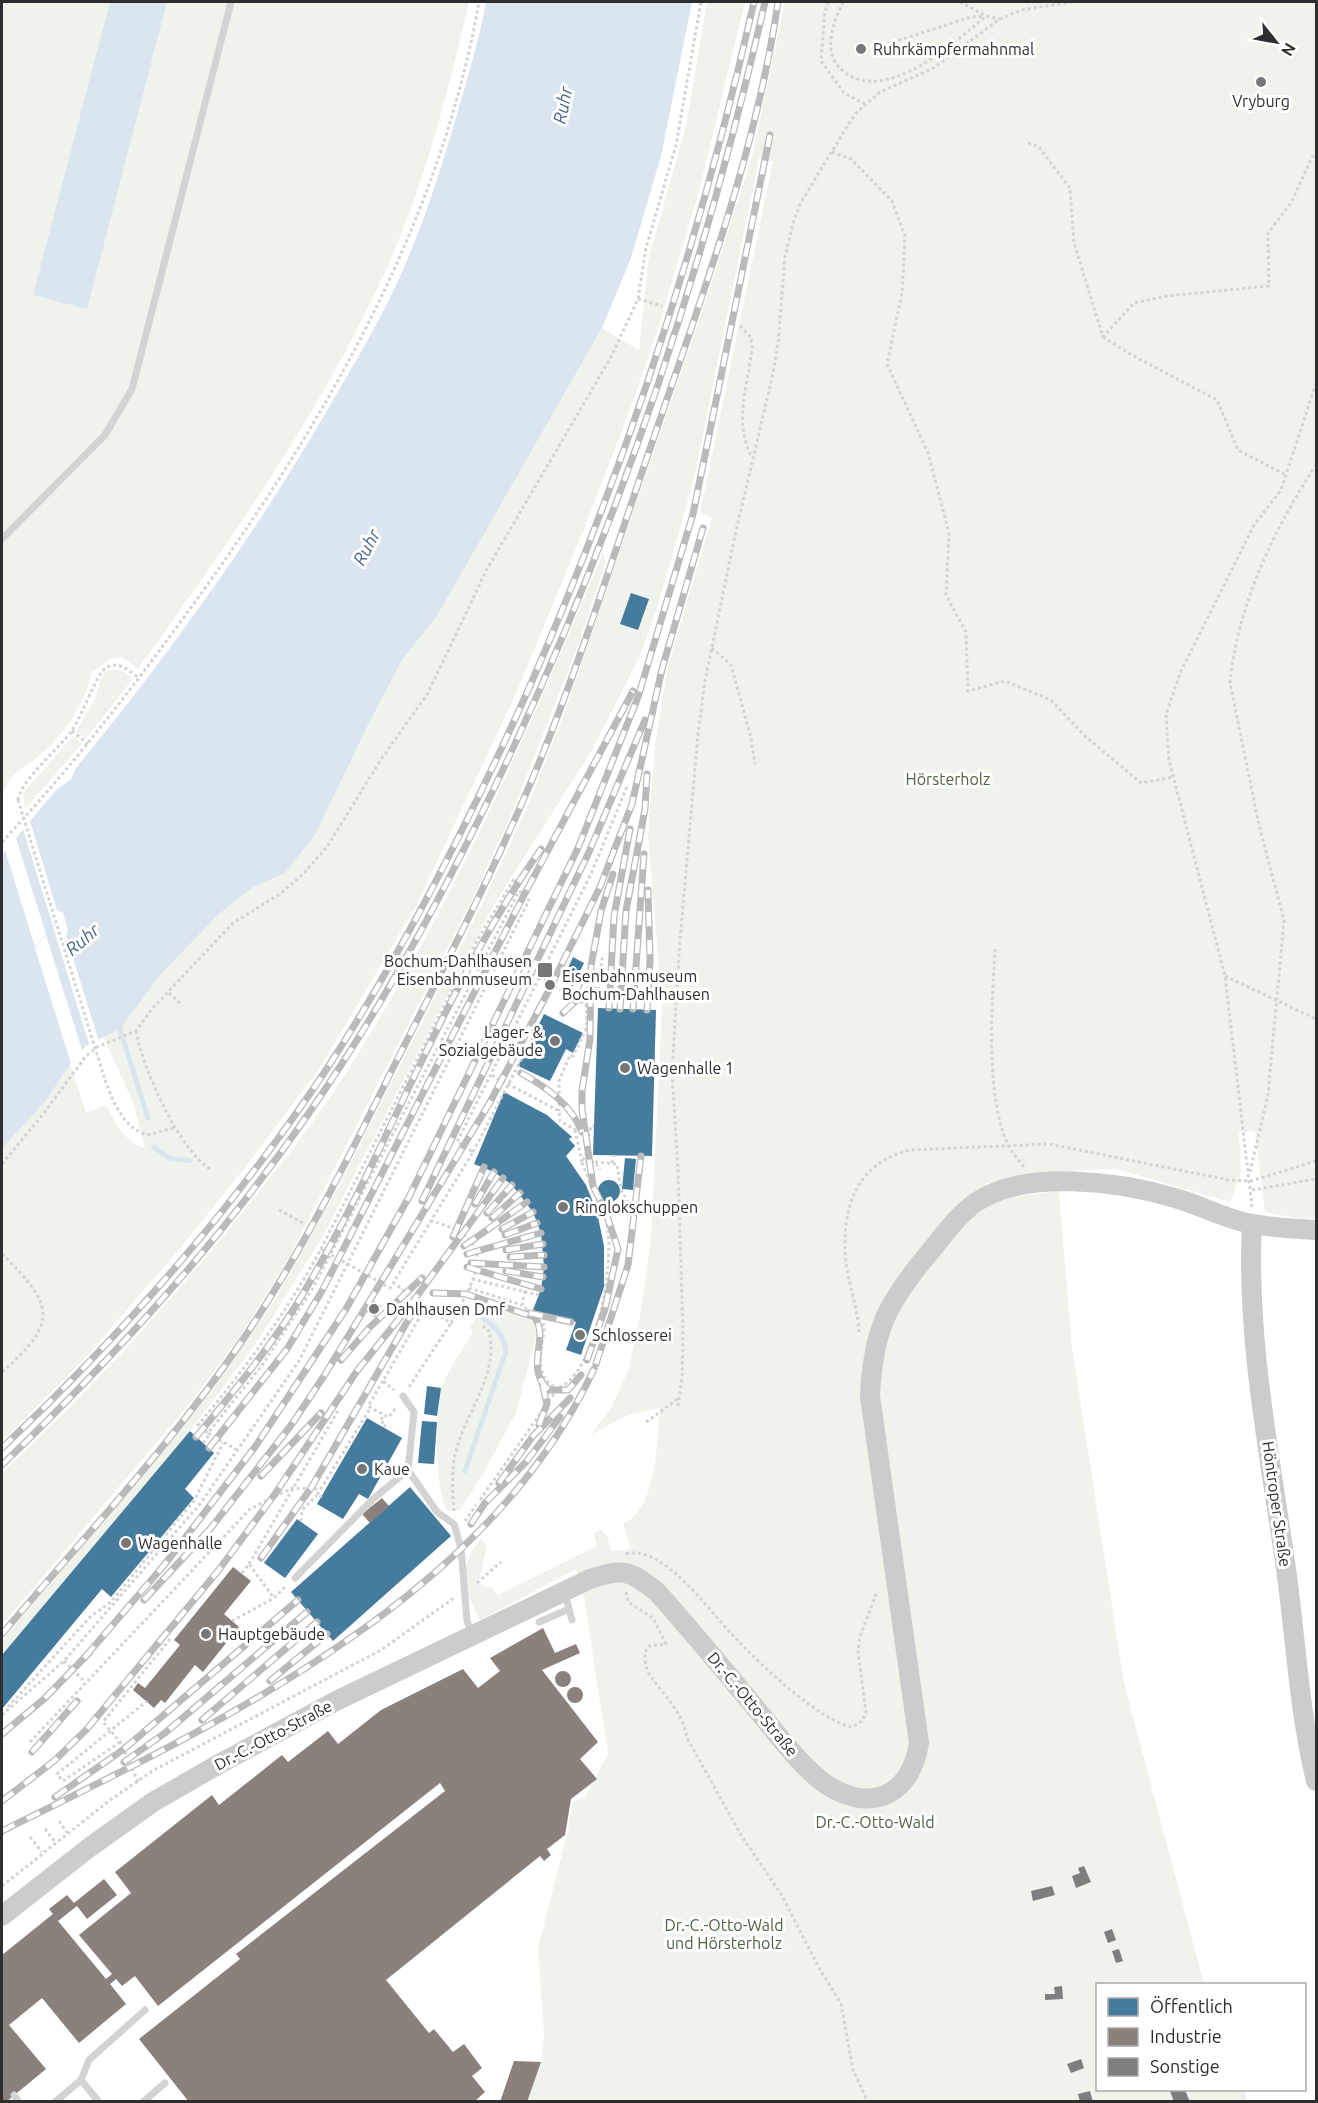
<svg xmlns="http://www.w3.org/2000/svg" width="1318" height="2103" viewBox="0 0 1318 2103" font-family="Ubuntu,sans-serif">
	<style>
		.green { fill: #f0f3ec }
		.water { fill: #dbe5ef }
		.pier { fill: #fff }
		.public { fill: #457b9d }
		.industry { fill: #8a817c }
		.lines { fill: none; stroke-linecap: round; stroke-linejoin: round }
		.stream { stroke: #dbe5ef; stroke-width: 5 }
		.building { fill: #7e7e7e }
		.path { stroke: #d3d3d3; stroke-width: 3; stroke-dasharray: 3 3; stroke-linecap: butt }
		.lane { stroke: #d3d3d3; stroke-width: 7 }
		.secondary { stroke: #ccc; stroke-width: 20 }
		.rail-casing { stroke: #bababa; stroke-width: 7 }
		.rail { stroke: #fff; stroke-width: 4.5; stroke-dasharray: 14; stroke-linecap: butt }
		.path-bridge { stroke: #d3d3d3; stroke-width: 3; stroke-dasharray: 3 3; stroke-linecap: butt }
		.poi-dot { fill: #777; stroke: #fff; stroke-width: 2 }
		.labels { text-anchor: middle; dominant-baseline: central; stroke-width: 6; stroke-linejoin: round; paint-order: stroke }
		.poi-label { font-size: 16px; fill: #2e2e2e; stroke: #fff; text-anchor: start }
		.park-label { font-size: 16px; fill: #4d6640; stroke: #fff }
		.street-label { font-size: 16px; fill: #2e2e2e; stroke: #fff }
		.water-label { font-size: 18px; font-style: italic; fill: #446689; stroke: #fff }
	</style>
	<rect width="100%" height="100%" fill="#fff"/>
	<!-- green -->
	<path class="green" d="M2 2H469C449 89 426 178 390 261 325 407 231 540 138 669L122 657 110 659 92 672C85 703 65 734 40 755 19 774 16 765 2 794Z
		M707 2H745L699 191 659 325 631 407 584 529 515 696 416 906 319 1069 247 1165 182 1246 81 1363 2 1441V1148L46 1101 70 1064 86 1113 106 1105C116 1125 124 1140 145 1149L134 1105 103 1036 120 1029 162 973 219 914 252 888 285 873 315 835 369 723 402 660 437 616 602 328 639 350 648 261 686 126Z
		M785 2H1316V1218L1300 1219 1265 1212 1255 1131 1239 1132 1241 1173 1230 1202 1117 1169 1060 1171 987 1183 971 1218 1000 1199 1059 1191 1072 1347 1124 1683 1204 1984H1098V2090H1244L1248 2101H525L541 2060 544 2035 538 1948 568 1831 572 1803 586 1796 608 1754 584 1598 576 1569 480 1620C463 1589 458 1567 481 1538L487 1546 479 1581 482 1586 491 1587 498 1595 597 1546 594 1533 601 1530 608 1538 611 1551 631 1549 623 1524C657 1510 657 1440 660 1408L627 1415 591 1435 612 1406 628 1371 640 1316 651 1238 662 1006 648 836 655 744 668 666 712 518 700 513 773 161 759 159 694 478 676 543 656 611 639 658 591 752 495 903 323 1236 255 1345 190 1431 2 1655V1641L198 1408 271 1306 339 1186 482 904 526 810 564 714 710 288 752 157Z
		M603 553 606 561 579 643 514 808 472 900 286 1263 239 1338 190 1403 2 1625V1473C86 1395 164 1310 236 1220 272 1176 309 1130 340 1082 448 916 527 735 603 553Z
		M113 669 122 670 133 679 86 739 76 731 95 699 101 679 105 672Z
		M73 736 82 744 25 809 23 793Z
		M481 1309 516 1313 533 1322 537 1334 516 1413 483 1474 460 1510 447 1511C435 1490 433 1407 443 1384 451 1366 463 1349 473 1332L469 1328Z"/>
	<!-- water -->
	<path class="water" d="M110 2H167L87 309 33 295Z
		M486 2H692L661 156 631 258 602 328 437 616 402 660 369 723 315 835 285 873 252 888 219 914 162 973 120 1029 86 1046 70 1064 46 1101 2 1148V855L56 790 71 779 76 768C169 655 254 536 328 409 355 362 384 315 405 265 427 214 444 160 459 107 469 72 480 37 486 2Z"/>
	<!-- pier -->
	<path class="pier" d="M29 818 57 910 63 913 68 930 66 935 99 1042 90 1047 53 927 59 919 53 926 22 826Z
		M15 835 46 934 35 947 4 847Z
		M46 935 83 1053 72 1067 35 948Z"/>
	<!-- public -->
	<path class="public" d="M631 593 649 599 638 630 620 624Z
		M573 957 584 963 573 986 562 981Z
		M598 1008 656 1010 652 1156 593 1155Z
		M544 1014 583 1033 573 1053 566 1049 550 1081 518 1066Z
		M504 1092 547 1115 572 1137 569 1139 575 1146 566 1156 586 1185 597 1212 604 1246V1287L581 1355 566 1350 576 1322 533 1310 541 1289 544 1267 541 1233 533 1212 512 1185 494 1172 474 1164Z
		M625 1158 636 1159 633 1190 622 1189Z
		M598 1191a11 11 0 1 1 22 0a11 11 0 1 1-22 0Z
		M373 1301 381 1306 375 1317 367 1312Z
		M427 1386 441 1388 437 1416 424 1414Z
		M367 1418 402 1438 368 1499 359 1494 343 1519 317 1504Z
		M422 1421 437 1422 434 1464 418 1463Z
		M190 1431 214 1453 185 1489 194 1498 111 1597 102 1589 2 1709V1655Z
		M410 1487 451 1536 333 1641 291 1592Z
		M297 1519 318 1534 285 1578 264 1563Z"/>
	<!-- industry -->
	<path class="industry" d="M382 1498 389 1506 370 1523 362 1514Z
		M233 1567 251 1581 224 1614 239 1627 203 1672 195 1665 165 1703 161 1700 154 1708 133 1690 138 1683 145 1688 180 1645 174 1640Z
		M543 1628 555 1653 576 1644 580 1653 542 1670 598 1742 580 1759 597 1779 571 1799 565 1835 547 1849 551 1855 544 1861 540 1856 386 1980 429 2033 434 2029 453 2052 464 2044 482 2068 472 2076 485 2092 474 2102H189L139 2039 240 1959 236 1954 445 1791 440 1783 158 2006 135 1976 122 1986 116 1979 110 1984 126 2004 79 2043 42 1998 9 2025 46 2069 6 2102H2V1955L53 1914 49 1909 67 1895 74 1903 104 1879 117 1895 87 1919 77 1906 58 1921 106 1979 112 1974 79 1935 131 1893 115 1872 212 1795 219 1805 282 1755 288 1762 328 1731 338 1744 381 1710 463 1669 478 1688 500 1671 490 1658Z
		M555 1679a8 8 0 1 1 16 0a8 8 0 1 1-16 0Z
		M567 1695a8 8 0 1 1 16 0a8 8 0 1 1-16 0Z
		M514 2061 541 2062 527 2102H500Z"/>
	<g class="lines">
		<!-- stream -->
		<path class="stream" d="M118 1023 148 1118
			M154 1147 169 1158 190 1161
			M465 1471 506 1351C504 1334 495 1327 482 1317"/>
	</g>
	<!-- building -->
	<path class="building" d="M1084 1866 1091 1882 1076 1888 1072 1876 1080 1873 1078 1868Z
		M1052 1886 1055 1895 1033 1901 1031 1891Z
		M1112 1929 1116 1940 1108 1943 1104 1932Z
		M1119 1949 1123 1961 1116 1963 1112 1951Z
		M1062 1986 1063 1999 1045 2000V1994H1055L1054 1987Z
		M1081 2059 1084 2068 1071 2073 1067 2064Z
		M1174 2090H1185L1190 2102H1174L1170 2091Z
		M1090 2091 1093 2102H1080L1078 2094Z"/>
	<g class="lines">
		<!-- path -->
		<path class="path" d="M828 2 825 11 821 61 844 93 865 104
			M843 2C834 22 821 52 842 70 884 107 954 43 986 16
			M960 2 986 16 1000 19
			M887 44 971 17 985 16
			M1028 143 1038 146 1070 188 1074 243 1103 337 1134 303 1167 296 1269 286 1268 233 1291 203 1312 157 1316 155
			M832 152 851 159 892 201 905 236 902 293 887 364 928 453 949 533 946 595 966 632 968 691 1005 681 1051 700 1085 736 1141 783 1174 777
			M638 299 662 306
			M740 326 751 337 752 348C748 385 733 422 752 457
			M1103 337 1130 354 1217 400 1238 450 1286 475
			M712 648 731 665 751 738 755 764
			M72 731 88 744
			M18 800C19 783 59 748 71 732 82 717 96 674 106 668 118 660 129 671 139 678
			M2 842C69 770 129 693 187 613 321 429 439 228 479 2
			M995 949C992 1003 985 1096 1008 1145 1012 1153 1019 1160 1024 1167
			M1225 976 1316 1019
			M539 977 586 1005 587 1027 573 1056 570 1055 559 1081V1111
			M169 993 182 1005
			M599 1002V983
			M586 1005 599 981 603 954
			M136 1031C142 1067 180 1153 212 1170
			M105 1080C113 1102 123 1127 147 1135L174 1128
			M575 1130 582 1162H595L600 1170
			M587 1142 591 1126H594
			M473 1152 523 1056
			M595 1162 617 1164 621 1190 627 1201 603 1211
			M612 1163 614 1155
			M2 1164 44 1113 86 1056 97 1047 136 1031 151 1010 233 923 280 894 303 874 327 847 380 761 428 693 487 569 611 357 638 299 646 248 676 145 701 2
			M1250 1172 1268 1095 1284 920 1259 825 1230 683C1237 606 1274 529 1316 465
			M1252 1190 1316 1179
			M1252 1207 1225 976 1169 760 1166 714 1181 671 1254 525 1281 490 1316 383
			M279 1210 305 1224
			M321 1249 477 941 514 879
			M2 1254C54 1305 59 1322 2 1372
			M472 1279 539 1295
			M393 1282 425 1308 383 1381 394 1390
			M469 1288 522 1305
			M525 1291 522 1305 545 1326C542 1346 532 1380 558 1388
			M425 1308 451 1323C477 1275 501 1239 431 1221
			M859 1332C858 1309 849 1286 846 1263 841 1210 854 1164 910 1150L1049 1144 1229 1180 1251 1181 1316 1161
			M383 1381 368 1406 384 1415
			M409 1387 451 1323
			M678 1406 682 1378 683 1334 678 1169 672 1071 680 940 698 734 705 681 736 531 772 378 778 344 785 257 793 223 800 204 845 130 856 113 880 92 932 69 1000 19 1021 10 1072 2
			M646 1422 679 1398
			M384 1427 386 1424 380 1421 384 1415 389 1417 396 1408
			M208 1433 198 1425C244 1370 287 1312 321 1249L390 1288 473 1152 457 1142 591 874 628 784
			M203 1443 209 1435
			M237 1450 208 1433 263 1364 313 1288 519 891
			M322 1497 317 1495 371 1407
			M480 1500 558 1388C596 1373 613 1269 608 1231 606 1210 589 1183 582 1162L587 1152 585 1135 560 1121 559 1111 491 1075
			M454 1511C453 1492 451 1473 455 1455 464 1414 500 1375 489 1331L483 1326
			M301 1521 302 1510 317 1495
			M465 1521 476 1505
			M626 1554C665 1543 714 1618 738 1641 761 1665 820 1721 852 1727L862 1721 866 1713 858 1651 860 1636 877 1592
			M249 1564 339 1409
			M242 1573 249 1564 274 1598 286 1586
			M477 1583 501 1562
			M626 1592 628 1602 653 1618 666 1644 649 1646 645 1652C645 1659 645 1669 650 1675 664 1696 683 1712 687 1738L741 1835 781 1894 818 1966 841 2004 853 2070 868 2102
			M232 1621 274 1598
			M64 1661 85 1682
			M8 1707 90 1617 111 1602 195 1499 223 1443
			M2 1715 64 1661 200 1504 299 1361 529 900 523 897 514 879
			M30 1742 250 1509 292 1488 320 1489
			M120 1742 63 1781 57 1774 147 1701
			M138 1782 121 1743 103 1722 170 1639
			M59 1821 67 1833
			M45 1829 55 1842
			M30 1837 42 1852
			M2 1886 110 1800 154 1770 381 1650 454 1598"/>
		<!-- lane -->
		<path class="lane" d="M2 539 105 435 132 389 231 2
			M403 1396 414 1412 408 1470 437 1512 454 1524 461 1548 467 1621 472 1633
			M295 1578 373 1499 408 1470
			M565 1594 572 1620
			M539 1622 569 1609
			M81 2080 89 2060 145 2010
			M14 2095 19 2102
			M55 2102 81 2080 99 2102
			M143 2102 165 2083"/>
		<!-- secondary -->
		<path class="secondary" d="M1252 1224C1246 1339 1270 1455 1286 1569 1296 1640 1299 1712 1316 1781
			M2 1916 90 1847 153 1802 219 1764 336 1701 590 1579C623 1568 630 1570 657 1592 692 1631 725 1671 758 1711 777 1734 796 1760 819 1779 865 1815 910 1800 919 1743L870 1396C873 1330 887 1303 929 1253 943 1236 957 1216 975 1203 1025 1168 1121 1182 1175 1198 1201 1205 1226 1220 1253 1224 1274 1228 1295 1229 1316 1230"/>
		<defs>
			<path id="rail" d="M609 1008 614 916 630 829
				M620 1009 626 911 645 809 647 774
				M633 1009 644 854
				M647 1010 650 960 648 890
				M563 1013 578 999 588 980
				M521 1073C546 1087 571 1104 582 1132
				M422 1201 589 852 645 720
				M475 1204 494 1172
				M487 1213 512 1185
				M492 1218 520 1193
				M502 1229 533 1212
				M505 1235 537 1223
				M453 1237 484 1167
				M464 1246 527 1202
				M506 1250 543 1244
				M467 1254 541 1233
				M510 1257 544 1255
				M471 1263 544 1267
				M467 1267 541 1289
				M506 1271 543 1277
				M433 1293 466 1294 534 1317C551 1337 523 1368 549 1390H568L581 1375
				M529 1313 571 1322
				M341 1360 369 1328 422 1278
				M587 1360 605 1309 618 1249 605 1210 593 1186 582 1109V1091L590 1039 591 966 601 911 613 874
				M596 1364 628 1265 641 1156
				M539 1425 547 1404 542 1383
				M196 1437C230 1396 264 1355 293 1310 385 1162 440 992 541 849
				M2 1448C122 1335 234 1208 326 1070 405 949 470 820 529 688 626 467 701 237 754 2
				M209 1448 287 1349 322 1291 523 897 633 691
				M2 1465C115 1356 222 1240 311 1110 383 1006 443 895 498 780 617 532 704 270 765 2
				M261 1476 321 1413
				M499 1483 533 1436 570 1398
				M471 1524 485 1503 526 1462 560 1417
				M207 1533 292 1424 324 1376 489 1104 548 992 600 887 632 804 662 669 703 528
				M261 1558 311 1488 414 1310
				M144 1600 211 1528
				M2 1634C85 1536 174 1442 246 1335 304 1248 350 1155 396 1062 446 963 497 865 539 763 582 658 615 550 652 443 701 298 756 154 778 2
				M85 1657 165 1564 255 1447 346 1309 410 1195 578 848 638 697 693 514 770 135
				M270 1681 327 1634
				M202 1720 317 1622
				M2 1734 44 1699 90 1652
				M32 1752 77 1701
				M124 1762 165 1733 307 1612
				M55 1797 124 1749 298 1600
				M2 1801 54 1761 86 1730 218 1571 275 1494 357 1371 414 1300 503 1178
				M2 1831C218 1724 487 1599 594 1369"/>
		</defs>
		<!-- rail casing -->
		<use href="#rail" class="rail-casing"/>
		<!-- rail -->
		<use href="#rail" class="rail"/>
		<!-- path-bridge -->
		<path class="path-bridge" d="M18 800 105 1080"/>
	</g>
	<!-- markers -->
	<g class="poi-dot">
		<circle cx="861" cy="49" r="6"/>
		<circle cx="1261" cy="82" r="6"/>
		<rect x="537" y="962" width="16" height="16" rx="3"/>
		<circle cx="550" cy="985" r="6"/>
		<circle cx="555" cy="1041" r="6"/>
		<circle cx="625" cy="1068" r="6"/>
		<circle cx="563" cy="1207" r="6"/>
		<circle cx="374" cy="1309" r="6"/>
		<circle cx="580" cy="1335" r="6"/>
		<circle cx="362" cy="1469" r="6"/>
		<circle cx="126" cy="1543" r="6"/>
		<circle cx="206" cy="1634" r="6"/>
	</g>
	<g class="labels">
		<!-- poi labels -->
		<g class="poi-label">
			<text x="873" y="49">Ruhrkämpfermahnmal</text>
			<text x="1261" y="101" text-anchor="middle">Vryburg</text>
			<text x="532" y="961" text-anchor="end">Bochum-Dahlhausen<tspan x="532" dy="18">Eisenbahnmuseum</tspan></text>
			<text x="562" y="976">Eisenbahnmuseum<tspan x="562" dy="18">Bochum-Dahlhausen</tspan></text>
			<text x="543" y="1032" text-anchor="end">Lager- &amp;<tspan x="543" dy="18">Sozialgebäude</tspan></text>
			<text x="637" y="1068">Wagenhalle 1</text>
			<text x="575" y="1207">Ringlokschuppen</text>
			<text x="386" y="1309">Dahlhausen Dmf</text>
			<text x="592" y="1335">Schlosserei</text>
			<text x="374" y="1469">Kaue</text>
			<text x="138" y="1543">Wagenhalle</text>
			<text x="218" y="1634">Hauptgebäude</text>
		</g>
		<!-- park labels -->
		<g class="park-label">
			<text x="948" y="779">Hörsterholz</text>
			<text x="875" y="1822">Dr.-C.-Otto-Wald</text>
			<text x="724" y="1925">Dr.-C.-Otto-Wald<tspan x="724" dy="18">und Hörsterholz</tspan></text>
		</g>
		<!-- street labels -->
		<g class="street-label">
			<text transform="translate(1277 1504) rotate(82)">Höntroper Straße</text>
			<text transform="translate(753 1704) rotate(50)">Dr.-C.-Otto-Straße</text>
			<text transform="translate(273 1735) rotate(-28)">Dr.-C.-Otto-Straße</text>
		</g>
		<!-- water labels -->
		<g class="water-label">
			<text transform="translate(562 105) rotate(-79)">Ruhr</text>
			<text transform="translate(366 547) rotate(-62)">Ruhr</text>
			<text transform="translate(82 939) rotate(-40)">Ruhr</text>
		</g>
	</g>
	<!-- border -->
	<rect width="1318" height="2103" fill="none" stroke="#2e2e2e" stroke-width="6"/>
	<!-- legend -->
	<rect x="1096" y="1983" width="210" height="108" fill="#ffffff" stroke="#ababab" stroke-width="1.5"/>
	<rect x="1108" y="1998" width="30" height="18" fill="#457b9d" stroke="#ababab" stroke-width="1.5"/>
	<text x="1150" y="2013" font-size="18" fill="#2e2e2e">Öffentlich</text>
	<rect x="1108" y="2028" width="30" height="18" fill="#8a817c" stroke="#ababab" stroke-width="1.5"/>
	<text x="1150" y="2043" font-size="18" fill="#2e2e2e">Industrie</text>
	<rect x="1108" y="2058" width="30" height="18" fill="#7e7e7e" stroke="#ababab" stroke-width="1.5"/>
	<text x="1150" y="2073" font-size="18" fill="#2e2e2e">Sonstige</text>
	<!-- north arrow -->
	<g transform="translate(1276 42) rotate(121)" stroke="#ffffff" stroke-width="4.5" paint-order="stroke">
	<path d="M0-4.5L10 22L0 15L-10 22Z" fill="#2e2e2e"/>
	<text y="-9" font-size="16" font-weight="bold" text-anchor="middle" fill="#2e2e2e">N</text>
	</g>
</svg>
